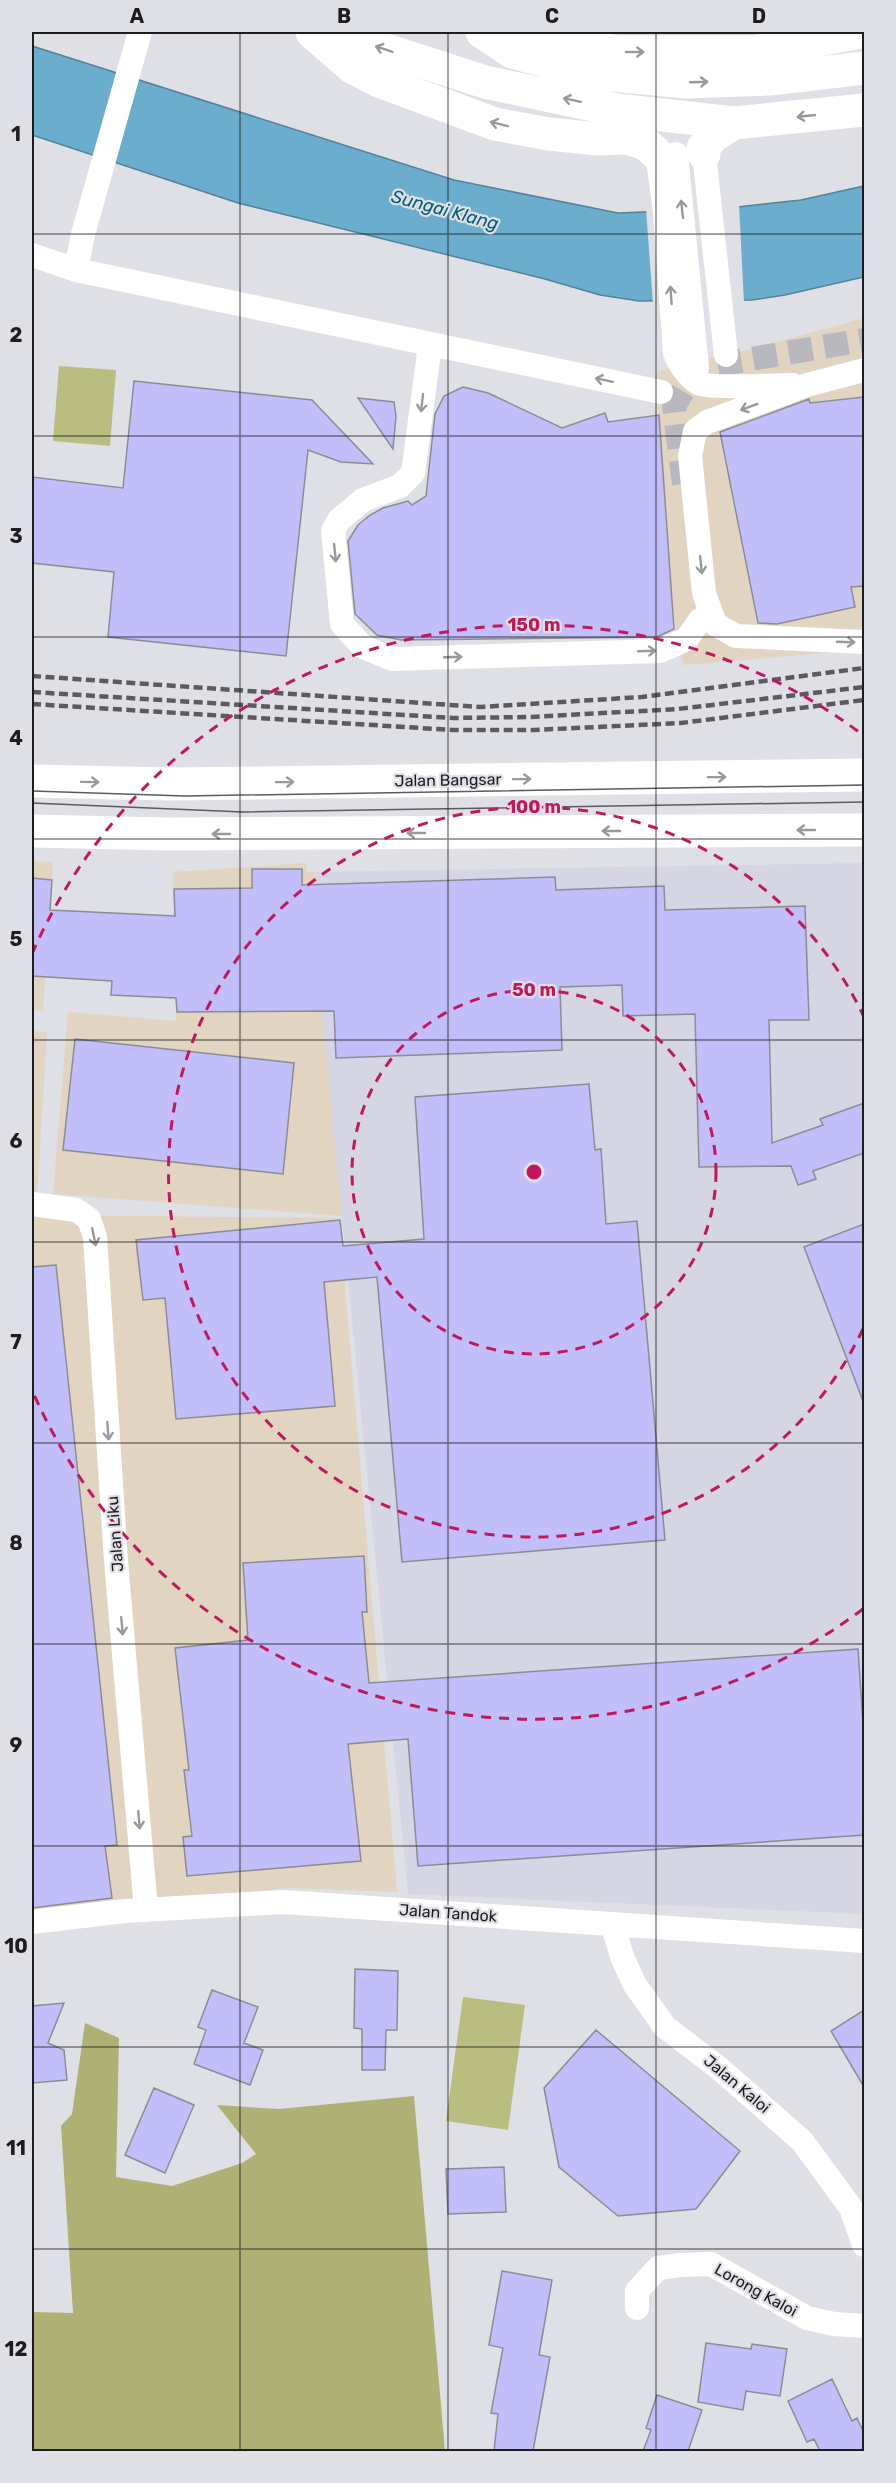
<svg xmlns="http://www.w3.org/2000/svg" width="896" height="2483" viewBox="0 0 896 2483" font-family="Rubik,sans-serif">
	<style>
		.commercial { fill: #e1d5c1 }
		.built { fill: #d5d5e4 }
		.green { fill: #b9bd7f }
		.forest { fill: #aeb173 }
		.water { fill: #6aadcd; stroke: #538299; stroke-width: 1.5 }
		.pier { fill: #dfdfe6 }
		.building { fill: #c1befa; stroke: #8c8c93; stroke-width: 1.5 }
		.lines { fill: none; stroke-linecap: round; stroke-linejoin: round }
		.street-tunnel { stroke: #b8b8be; stroke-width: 24; stroke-dasharray: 24 12; stroke-linecap: butt }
		.street { stroke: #fff; stroke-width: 24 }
		.secondary { stroke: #fff; stroke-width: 33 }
		.tram { stroke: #5b5b5f; stroke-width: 1.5 }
		.rail { stroke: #5b5b5f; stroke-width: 4.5; stroke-dasharray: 9 4.5; stroke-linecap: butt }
		.oneway { stroke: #99999b }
		.grid { fill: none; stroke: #1d1d20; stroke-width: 1.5; stroke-opacity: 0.55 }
		.ring { fill: none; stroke: #c2185b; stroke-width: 3; stroke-dasharray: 10 8 }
		.labels { text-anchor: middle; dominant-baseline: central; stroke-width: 4.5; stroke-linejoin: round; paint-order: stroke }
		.street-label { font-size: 16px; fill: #1d1d20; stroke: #dfdfe6 }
		.water-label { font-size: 18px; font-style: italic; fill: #005d7d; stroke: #dfdfe6 }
		.centre { fill: #c2185b; stroke: #dfdfe6; stroke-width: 3 }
		.ring-label { font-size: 18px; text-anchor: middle; font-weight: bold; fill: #c2185b; stroke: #dfdfe6; stroke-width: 4.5; stroke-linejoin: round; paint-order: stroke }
		.neatline { fill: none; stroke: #1d1d20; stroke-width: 2 }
		.grid-label { font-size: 20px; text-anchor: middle; font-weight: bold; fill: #1d1d20 }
	</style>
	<rect width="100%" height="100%" fill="#dfdfe6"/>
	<!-- commercial -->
	<path class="commercial" d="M864 318V650L684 665 675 637 659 415 652 383 659 371 755 348Z
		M32 861 53 862 43 1011 32 1010Z
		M306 863 307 872H316L320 904 322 1011 342 1216 53 1194 68 1012 176 1021 173 872Z
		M32 1031 47 1032 36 1215 339 1218 397 1892 286 1888 32 1915Z"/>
	<!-- built -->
	<path class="built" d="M864 863V1914L408 1894 322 1011 320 904 316 872Z"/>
	<!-- green -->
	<path class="green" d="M59 366 116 370 110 446 53 441Z
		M463 1997 525 2005 508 2130 446 2121Z"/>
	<!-- forest -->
	<path class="forest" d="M85 2023 119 2038 116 2177 172 2186 242 2163 256 2154 217 2105 279 2109 414 2096 445 2451H32V2312L73 2313 61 2126 72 2114Z"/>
	<!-- water -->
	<path class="water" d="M32 46 454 180 618 213 720 209 801 200 864 186V277L785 295 752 300 639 301 600 295 545 279 238 203 32 135Z"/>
	<!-- pier -->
	<path class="pier" d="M739 204 744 303 653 304 646 209Z"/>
	<!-- building -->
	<path class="building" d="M134 381 312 400 373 464 341 462 308 450 286 656 108 637 114 572 32 563V477L123 488Z
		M463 387 488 393 562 428 605 413 608 422 659 415 674 629 657 637 401 640 377 635 355 614 348 541 358 525 370 515 383 508 408 501 412 505 426 496 435 414 444 396Z
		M864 397V586L851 587 855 607 777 624 758 623 720 432 809 399 810 403Z
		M358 398 394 402 396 416 393 449Z
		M252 869H302V885L555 877 556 890 664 886 665 910 805 906 809 1020H769L772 1143 823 1125 820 1119 864 1103V1153L813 1171 816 1179 798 1185 791 1166 699 1167 695 1014 623 1016 622 985 560 987 562 1050 336 1058 334 1011 177 1012 176 998 111 995 112 981 32 976V878L52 880 50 910 175 916 174 889 252 888Z
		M75 1039 294 1063 283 1174 63 1150Z
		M589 1084 595 1150 601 1149 606 1224 637 1221 665 1540 402 1562 377 1277 324 1282 335 1406 176 1419 165 1298 143 1300 136 1240 340 1220 343 1246 424 1239 415 1097Z
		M864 1224V1401H863L804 1247Z
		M56 1265 117 1845 105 1846 112 1898 32 1908V1267Z
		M364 1556 367 1612H362L369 1683 858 1649 864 1739V1835L418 1866 408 1739 348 1744 361 1861 187 1876 183 1837 192 1836 184 1770H189L175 1648 248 1640 243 1563Z
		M355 1969 398 1971 397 2030H386L385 2070H362V2029L354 2028Z
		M212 1990 258 2007 244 2043 263 2050 250 2085 194 2064 206 2030 198 2027Z
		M64 2003 48 2043 64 2050 67 2080 32 2083V2006Z
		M864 2010V2087L831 2031Z
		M596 2030 740 2151 696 2209 618 2216 559 2167 544 2088Z
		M154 2088 194 2105 165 2173 125 2155Z
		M504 2167 506 2212 448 2214 446 2169Z
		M502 2271 552 2280 539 2355 550 2357 533 2451H494L498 2414 491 2413 503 2348 489 2345Z
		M706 2343 751 2349 752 2344 787 2349 780 2396 746 2391 743 2410 698 2402Z
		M832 2379 852 2421 857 2418 864 2433V2451H820L814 2439 807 2442 788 2401Z
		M657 2395 702 2410 688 2451H643L651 2430 646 2428Z"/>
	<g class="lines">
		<!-- street-tunnel -->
		<path class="street-tunnel" d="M684 484 674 406 697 368 864 340"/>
		<!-- street -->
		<path class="street" d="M657 154 665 211 675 353C679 364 688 377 698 383 709 389 776 385 793 385
			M676 154 697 368
			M704 154 726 355
			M32 255 76 270 661 392
			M76 270 83 234 140 32
			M430 345 413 473 400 486 363 500 339 520 333 531 342 624 363 647 392 659 660 651 687 639 700 620
			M864 370 807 385 707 422 695 431 690 456 704 593 715 624 736 636 864 642
			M32 1204 76 1210 89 1219 95 1237 116 1561 146 1910
			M32 1922 125 1911 283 1902 864 1941
			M612 1924 623 1959 635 1985 665 2027 720 2069 802 2141 851 2208 864 2245
			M637 2308V2291L658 2268 681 2265 711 2264 807 2318 834 2324 864 2326"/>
		<!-- secondary -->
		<path class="secondary" d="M312 32 352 67 379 81 495 124 549 134 598 139 627 138 646 144 657 154
			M330 32 485 82 617 110 734 123 864 110
			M482 32 512 52 591 73 686 82 770 79 864 68
			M515 32 617 52H754L861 32
			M704 154 703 148 713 136 734 123
			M32 781 170 784 864 775
			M32 831 167 834 864 830"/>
		<!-- tram -->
		<path class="tram" d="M32 791 185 796 864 785
			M32 803 243 812 864 802"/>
		<!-- rail -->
		<path class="rail" d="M32 676 480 707 642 697 864 668
			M32 692 453 718 531 717 678 709 864 687
			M32 704 453 730H534L681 723 864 700"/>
	</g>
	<!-- one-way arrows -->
	<defs><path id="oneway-shaft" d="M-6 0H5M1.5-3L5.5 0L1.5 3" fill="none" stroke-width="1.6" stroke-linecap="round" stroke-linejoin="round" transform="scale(1.5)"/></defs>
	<g class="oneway">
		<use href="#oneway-shaft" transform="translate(384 49) rotate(-162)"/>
		<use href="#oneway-shaft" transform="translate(635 52)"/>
		<use href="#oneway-shaft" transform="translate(699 82) rotate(-2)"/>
		<use href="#oneway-shaft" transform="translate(572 100) rotate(-168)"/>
		<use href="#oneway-shaft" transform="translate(806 116) rotate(174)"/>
		<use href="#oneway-shaft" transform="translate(499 124) rotate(-166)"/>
		<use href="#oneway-shaft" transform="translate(682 209) rotate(-96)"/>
		<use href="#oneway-shaft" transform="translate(671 295) rotate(-94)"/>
		<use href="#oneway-shaft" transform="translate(604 380) rotate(-168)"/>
		<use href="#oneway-shaft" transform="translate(422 403) rotate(97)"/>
		<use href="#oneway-shaft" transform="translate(749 407) rotate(159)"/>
		<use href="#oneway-shaft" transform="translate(335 553) rotate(84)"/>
		<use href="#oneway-shaft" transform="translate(701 565) rotate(84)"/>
		<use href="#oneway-shaft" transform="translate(846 642) rotate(2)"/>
		<use href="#oneway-shaft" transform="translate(647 651) rotate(-2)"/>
		<use href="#oneway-shaft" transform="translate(453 657) rotate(-2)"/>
		<use href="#oneway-shaft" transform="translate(717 777) rotate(-1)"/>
		<use href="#oneway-shaft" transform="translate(522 779) rotate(-1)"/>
		<use href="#oneway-shaft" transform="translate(90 782) rotate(1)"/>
		<use href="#oneway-shaft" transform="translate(285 782) rotate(-1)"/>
		<use href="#oneway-shaft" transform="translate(806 830) rotate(180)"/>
		<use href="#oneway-shaft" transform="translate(611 831) rotate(180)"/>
		<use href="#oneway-shaft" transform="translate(416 833) rotate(180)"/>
		<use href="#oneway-shaft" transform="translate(221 834) rotate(180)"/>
		<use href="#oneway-shaft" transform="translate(94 1237) rotate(78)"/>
		<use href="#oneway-shaft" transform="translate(108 1431) rotate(86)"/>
		<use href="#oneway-shaft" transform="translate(122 1626) rotate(85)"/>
		<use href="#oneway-shaft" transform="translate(139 1820) rotate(85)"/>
	</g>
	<!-- grid -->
	<path class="grid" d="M240 32V2452M448 32V2452M656 32V2452M32 234H864M32 436H864M32 637H864M32 839H864M32 1040H864M32 1242H864M32 1443H864M32 1644H864M32 1846H864M32 2047H864M32 2249H864"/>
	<!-- distance rings -->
	<g class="ring">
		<circle cx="534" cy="1172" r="182"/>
		<path d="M863 1329A365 365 0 1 1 863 1015"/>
		<path d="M863 1609A547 547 0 0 1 32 1390M32 954A547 547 0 0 1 863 735"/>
	</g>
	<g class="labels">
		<!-- street labels -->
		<g class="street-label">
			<text transform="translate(448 780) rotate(-1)">Jalan Bangsar</text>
			<text transform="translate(115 1534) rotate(-94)">Jalan Liku</text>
			<text transform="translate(448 1913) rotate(4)">Jalan Tandok</text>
			<text transform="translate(737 2084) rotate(40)">Jalan Kaloi</text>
			<text transform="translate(756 2290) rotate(29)">Lorong Kaloi</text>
		</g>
		<!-- water labels -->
		<g class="water-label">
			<text transform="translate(445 210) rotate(15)">Sungai Klang</text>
		</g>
	</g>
	<circle cx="534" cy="1172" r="9" class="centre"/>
	<g class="ring-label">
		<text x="534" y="631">150 m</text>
		<text x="534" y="813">100 m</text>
		<text x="534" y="996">50 m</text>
	</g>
	<!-- border -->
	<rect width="896" height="2483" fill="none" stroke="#dfdfe6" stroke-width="66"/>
	<rect x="33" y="33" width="830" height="2417" class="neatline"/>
	<g class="grid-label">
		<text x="137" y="23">A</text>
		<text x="344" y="23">B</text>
		<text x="552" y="23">C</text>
		<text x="759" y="23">D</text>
		<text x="16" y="141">1</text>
		<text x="16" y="342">2</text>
		<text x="16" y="543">3</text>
		<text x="16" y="745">4</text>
		<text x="16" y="946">5</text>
		<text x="16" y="1148">6</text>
		<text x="16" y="1349">7</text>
		<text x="16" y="1550">8</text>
		<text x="16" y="1752">9</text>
		<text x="16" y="1953">10</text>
		<text x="16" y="2155">11</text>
		<text x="16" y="2356">12</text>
	</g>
</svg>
